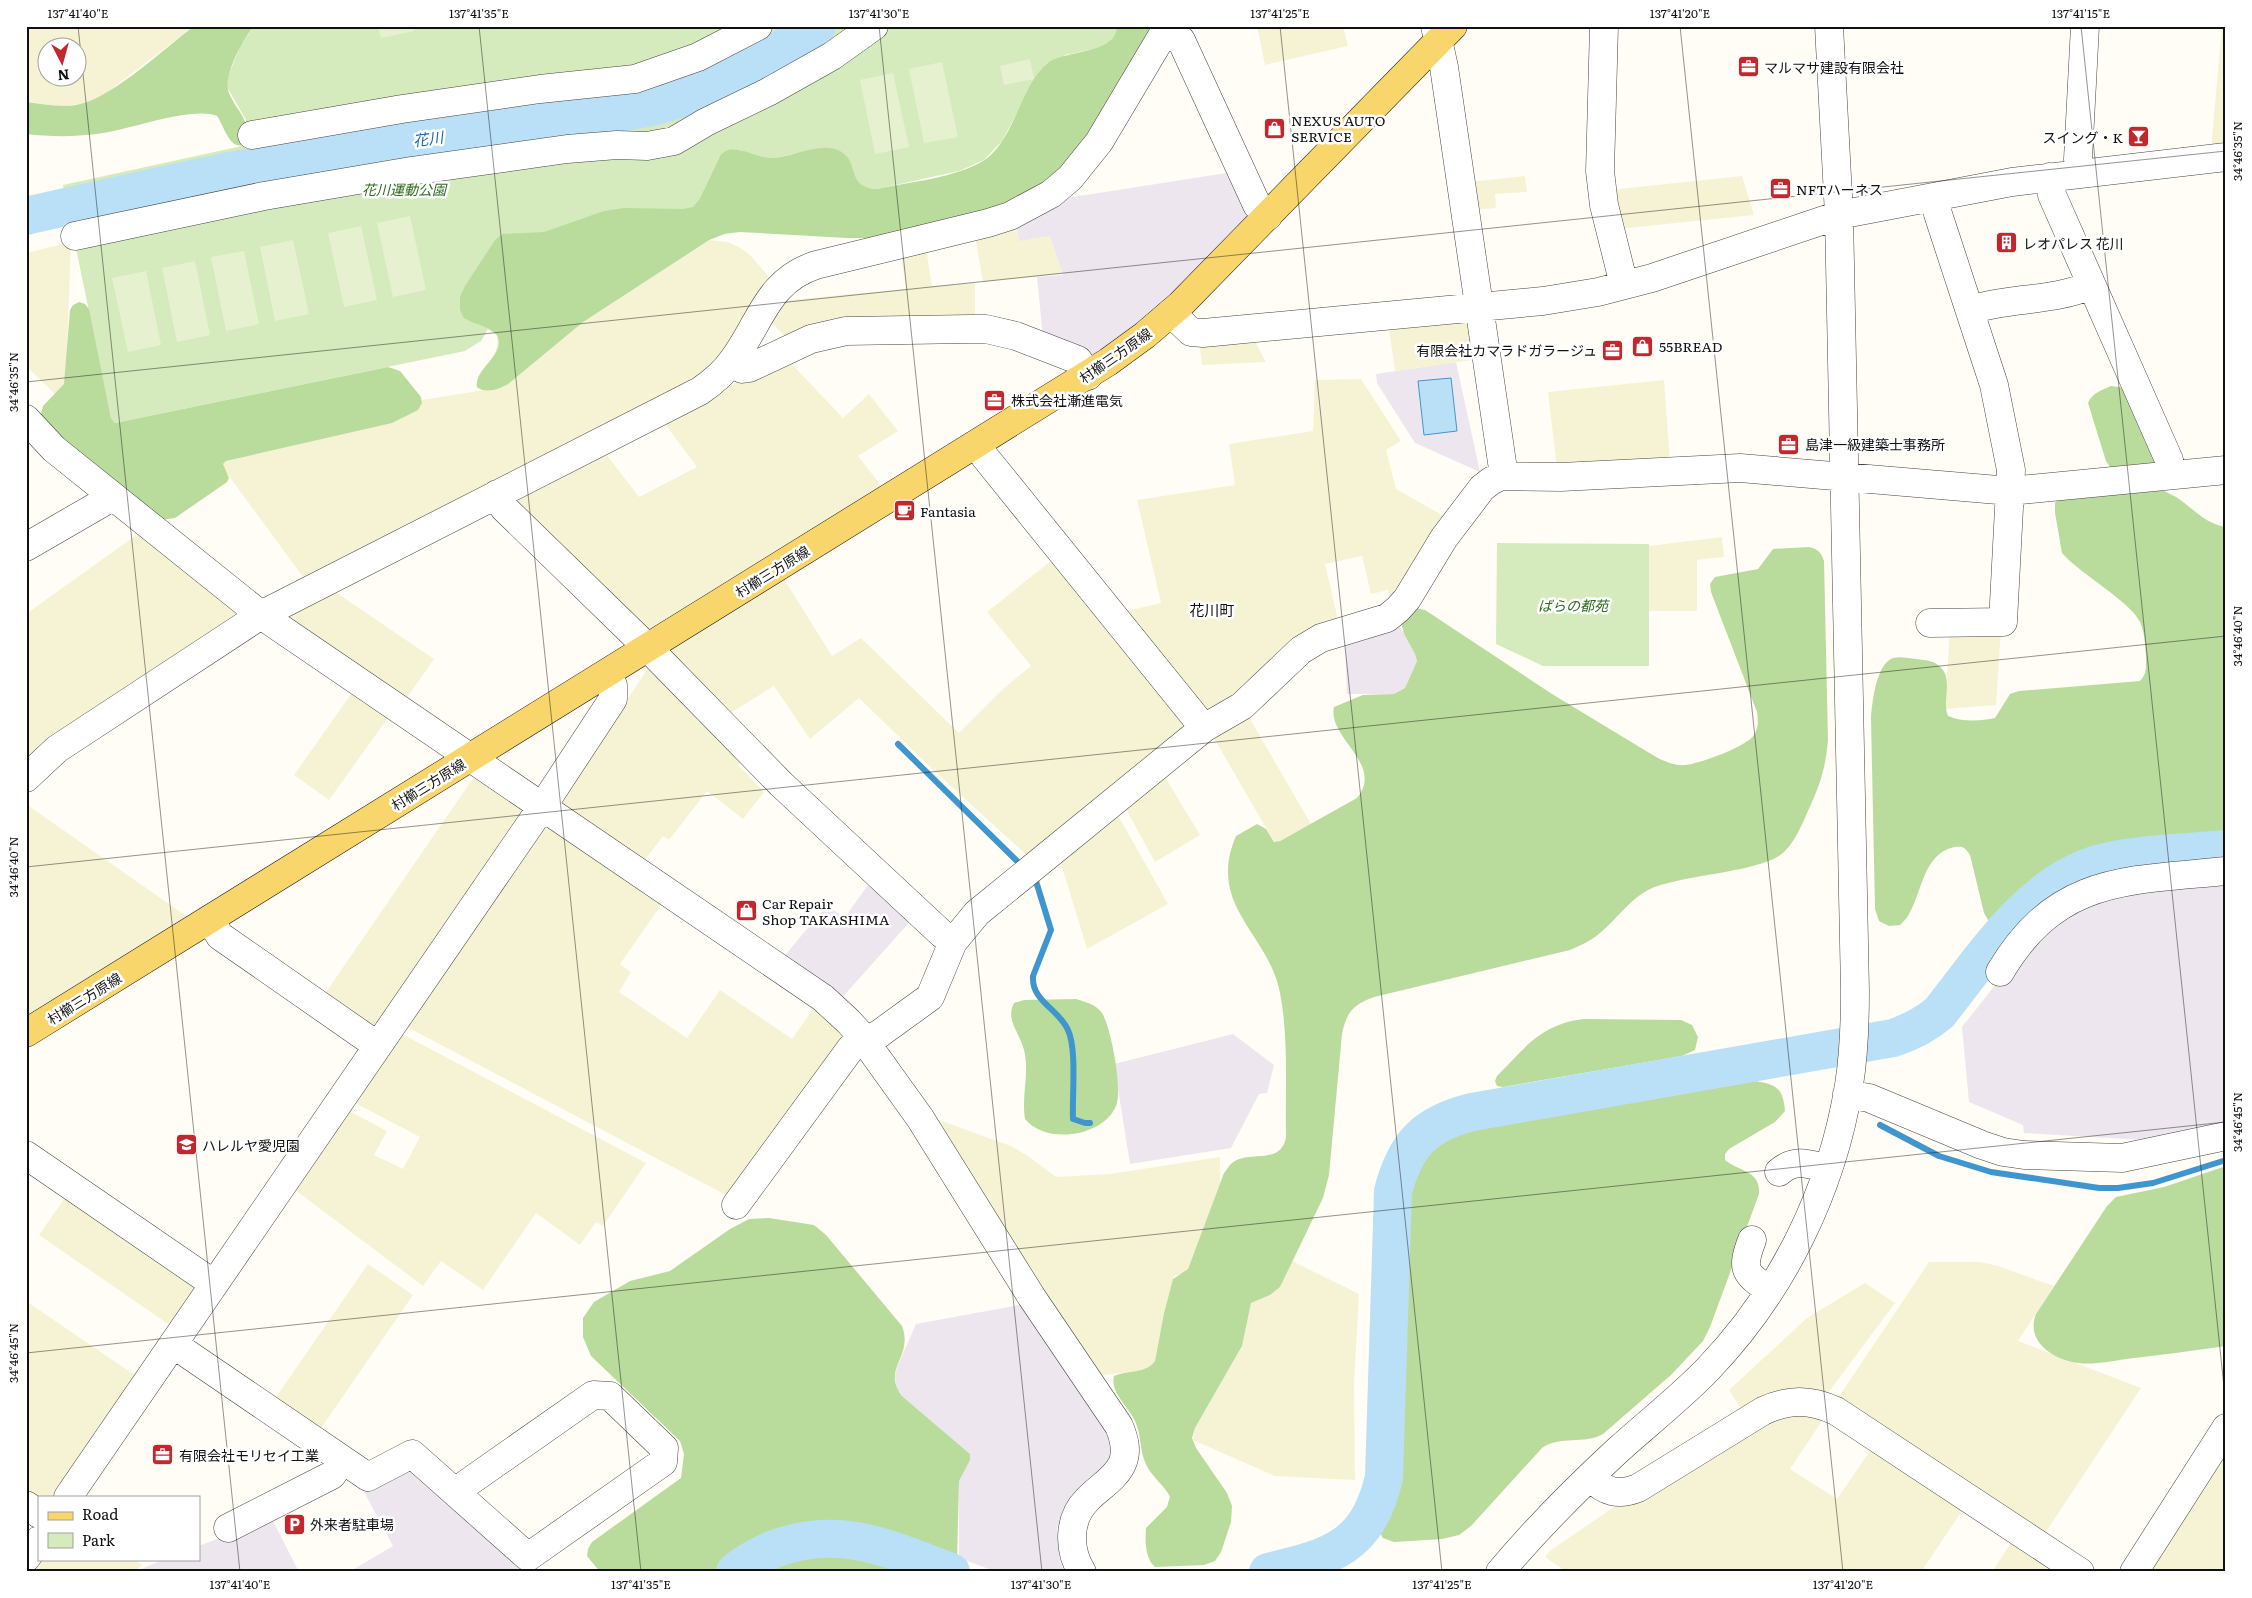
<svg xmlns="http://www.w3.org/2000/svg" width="2252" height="1598" viewBox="0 0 2252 1598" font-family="Literata,'Noto Sans JP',serif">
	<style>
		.industrial { fill: #eee6ef }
		.farmland { fill: #f6f3d4; fill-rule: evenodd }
		.green { fill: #d5ebbd }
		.forest { fill: #b9dc9c }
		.pitch { fill: #e6f2cf }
		.water { fill: #b9e0f7; stroke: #3f96cf }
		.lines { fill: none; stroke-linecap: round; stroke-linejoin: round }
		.stream { stroke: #3f96cf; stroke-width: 6 }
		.river { stroke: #b9e0f7; stroke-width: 38 }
		.minor-casing { stroke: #444; stroke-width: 29 }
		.major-casing { stroke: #222; stroke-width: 29 }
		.minor { stroke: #fff; stroke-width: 28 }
		.major { stroke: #f9d66b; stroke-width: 28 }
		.ticks { fill: none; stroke: #111; stroke-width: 1; stroke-opacity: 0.45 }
		.labels { text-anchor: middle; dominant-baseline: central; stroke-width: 5; stroke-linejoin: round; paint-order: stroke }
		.poi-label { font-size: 14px; fill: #111; stroke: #fff; text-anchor: start }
		.park-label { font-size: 14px; font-style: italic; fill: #2f6b1f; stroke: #fff }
		.street-label { font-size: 14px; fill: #111; stroke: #fff }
		.water-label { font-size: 15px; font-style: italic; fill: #1768a6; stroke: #fff }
		.neighbourhood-label { font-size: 15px; fill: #111; stroke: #fff }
		.neatline { fill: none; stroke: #111; stroke-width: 2 }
		.ticks-label { font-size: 12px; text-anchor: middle; fill: #111 }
	</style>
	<rect width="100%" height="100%" fill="#fffdf5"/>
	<!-- industrial -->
	<path class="industrial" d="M1233 172 1249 208 1248 219 1155 311 1100 353 1087 355 1043 338 1037 277 1063 275 1019 241 1016 224 1060 199Z
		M1456 362 1480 472 1415 443 1377 383 1376 374Z
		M1396 620 1415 654 1417 661 1405 688 1394 694H1347L1345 638Z
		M2226 876V1121L2144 1140 2024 1133 2023 1125 1969 1102 1962 1027 2004 974 2067 906Z
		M873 878 914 917 840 1000 782 959 826 906 845 917Z
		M1233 1034 1274 1065 1267 1093 1259 1094 1231 1148 1130 1164 1114 1064Z
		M1025 1304 1111 1431 1113 1460 1079 1495 1057 1527 1060 1560 1064 1572H997L959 1558V1481L970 1454 902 1396 896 1387 895 1377 897 1367 916 1324Z
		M412 1464 533 1572H349L393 1546 363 1490Z
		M270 1515 299 1572H134L165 1559H199V1546L245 1528Z"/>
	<!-- farmland -->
	<path class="farmland" d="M26 26H194L105 94 82 104 57 106 26 102ZM48 48H78V78H48Z
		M1257 26H1343L1348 46 1265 65Z
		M2222 26H2226V147L2211 149Z
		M1525 176 1527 192 1495 194 1496 208 1473 210 1469 182Z
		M1742 176 1754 215 1618 229 1610 190Z
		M1016 224 1019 241 1050 236 1063 274 983 282 975 236Z
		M709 240 728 242 739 247 749 254 772 280 707 374 306 581 223 468V464L226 461 397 421 422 403V400L503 387 583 322Z
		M71 242 66 377 64 384 55 394 26 366V253Z
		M926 248 932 286 975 283V321L788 340 769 319 780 301 906 289 901 254Z
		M1466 316 1479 359 1395 371 1388 323Z
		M1252 336 1266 362 1202 365 1199 341Z
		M786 358 843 418 869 394 898 431 858 456 883 488 649 633 511 497 603 450 639 497 697 467 662 420Z
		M1361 379 1401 441 1386 450 1396 489 1449 519 1392 605 1388 590 1371 594 1362 556 1325 564 1339 624 1209 716 1119 613 1161 603 1137 500 1235 485 1229 444 1313 431 1315 380Z
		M1664 380 1670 463 1557 469 1548 392Z
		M142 531 240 610 239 618 26 765V614Z
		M1722 537 1724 557 1697 560V611H1649V546Z
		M1057 556 1192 722 1031 859 928 765 859 698 810 739 774 686 724 717 668 651 784 579 832 656 861 638 959 733 1003 689 1031 666 987 612Z
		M331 589 434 659 404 702 285 620V613Z
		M1950 629H2001L1996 705 1945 709Z
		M652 662 745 756 738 765 764 792 743 819 707 791 669 840 663 836 642 864 563 810 561 801Z
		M354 690 390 715 329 800 294 775Z
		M1246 712 1311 824 1277 842 1273 840 1211 733Z
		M1162 772 1200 835 1155 862 1123 804Z
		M476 774 522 805 523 813 376 1027 367 1029 322 998Z
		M26 804 189 918 26 1019Z
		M1115 810 1168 904 1087 949 1059 857Z
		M553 826 664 901 620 964 631 972 619 992 687 1038 720 990 792 1039 816 1005 849 1036 726 1195 407 1027 544 828Z
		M402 1034 646 1163 603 1226 596 1222 580 1245 536 1213 483 1290 441 1261 423 1286 295 1190 349 1111 387 1131 374 1155 403 1169 420 1137 355 1103Z
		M939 1120 1011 1146 1028 1156 1056 1177 1110 1174 1220 1157V1184L1188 1269 1186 1272 1174 1276 1164 1313 1155 1361 1152 1367 1145 1370 1096 1376 934 1122Z
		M69 1192 197 1288 171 1326 39 1235Z
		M1292 1261 1359 1294 1354 1383 1355 1480 1275 1476 1193 1440 1195 1428 1242 1346 1251 1303 1270 1295 1280 1287Z
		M1929 1262H1980L1998 1266 2054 1286 2018 1341 2141 1388 2042 1538 1836 1401Z
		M368 1264 413 1295 319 1431 274 1400Z
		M1865 1283 1895 1303 1825 1397 1744 1414 1729 1390 1807 1318Z
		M26 1301 136 1376 53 1497H39V1506L26 1497Z
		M1779 1412 1826 1415 1790 1469 1837 1499 1874 1445 1966 1505 1921 1572H1567L1545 1557 1551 1550 1617 1505Z
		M2222 1452 2226 1455V1572H2146Z
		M2014 1538 2055 1572H1992Z
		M41 1559H133L142 1565 134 1572H32Z"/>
	<!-- green -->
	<path class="green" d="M254 26H1117V32L1110 42 1099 48 1065 55 1037 76 1002 141 984 160 959 171 877 189C860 188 855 181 852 166L823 148 774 158H762L739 150 720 156 699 200 724 234 709 240 583 322 508 384 497 389 485 390 477 387C474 367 503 360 497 335L488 329 481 341 465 351 115 423 111 418 63 185 242 146 248 143 246 120 227 87 228 76 240 47Z
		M1497 543 1649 544V666H1543L1496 644Z"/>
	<!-- forest -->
	<path class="forest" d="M194 26H254C243 40 222 76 229 93 239 115 248 115 248 143 230 154 225 127 217 116 193 106 131 129 103 133 77 137 52 137 26 134V102C45 104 66 109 84 103 117 93 165 48 194 26Z
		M1117 26H1158L1063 172 1007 207 877 238H847L740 232 724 234 709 240 583 322 508 384C500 389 485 394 477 387 474 369 510 352 496 334 489 326 473 324 464 318L460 310V297L465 286 495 240 502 234 544 232 604 211 624 208 683 209 693 207 699 200 720 156C732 140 755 159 773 158 792 157 823 141 840 151 861 163 845 187 877 189 909 182 955 178 983 161 1015 141 1020 85 1048 63 1067 49 1116 55 1117 26Z
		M79 302 85 304 89 309 111 418 115 423 388 367 400 371 421 397 422 403 418 410 392 423 226 461 223 464 229 478 227 482 175 518 160 520 61 442 40 417 43 406 64 384 70 310 73 305Z
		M2111 386 2126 388 2158 454 2156 468 2110 467 2106 461 2088 403C2092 393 2102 390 2111 386Z
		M2158 488C2164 491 2170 494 2176 497 2193 508 2205 524 2226 527V841C2168 847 2102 844 2051 876 2031 889 2017 912 1996 923L1988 920 1984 913 1970 855C1966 848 1962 845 1954 847 1923 854 1922 893 1908 916 1906 919 1903 922 1900 925L1889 926 1879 921 1875 909 1871 718C1872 703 1876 664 1893 658 1900 656 1909 658 1916 659 1926 660 1937 661 1943 670 1952 683 1942 702 1948 716 1961 722 1981 721 1995 718L2010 694 2019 691 2140 681C2147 674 2146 667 2146 656 2145 645 2145 633 2140 622 2130 601 2080 574 2062 553L2055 513V503L2061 496Z
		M1809 547C1818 549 1821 552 1824 561L1828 740C1825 771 1820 785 1807 813 1801 827 1795 841 1784 852 1763 873 1680 874 1648 890 1630 899 1616 920 1600 933 1591 941 1581 945 1570 950L1374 997C1353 1005 1347 1011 1342 1034L1329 1175 1323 1198 1280 1287 1270 1295 1251 1303 1242 1346 1195 1428 1192 1438 1196 1448 1227 1493 1232 1506 1231 1522 1221 1552 1215 1561 1204 1565 1155 1567C1145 1558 1145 1541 1146 1528L1167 1507 1170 1497C1164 1484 1150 1476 1145 1462 1139 1447 1142 1433 1133 1417 1126 1405 1110 1391 1114 1376 1127 1370 1146 1374 1155 1361L1164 1313 1173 1279 1188 1269 1224 1173C1227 1170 1229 1165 1232 1163 1249 1149 1280 1166 1286 1138 1285 1090 1289 1040 1280 993 1269 933 1206 906 1236 836L1257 824 1266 829 1274 842 1280 841 1357 798C1385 764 1327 738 1334 707L1363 695 1394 694 1405 688 1417 661 1415 654 1404 634 1401 622 1414 608 1425 610 1552 694 1656 757C1666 762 1675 766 1686 765 1701 763 1746 747 1754 735 1759 727 1758 721 1757 712L1711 592 1710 584 1715 577 1758 569 1773 549Z
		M1076 999C1085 1002 1096 1004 1102 1013 1111 1027 1123 1091 1116 1106 1103 1137 1046 1145 1025 1119 1021 1096 1030 1073 1024 1050 1020 1033 1005 1020 1014 1003L1024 1000Z
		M1584 1019 1681 1020 1692 1025 1698 1037 1695 1050 1682 1056 1503 1087 1497 1086 1495 1081 1497 1076C1526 1047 1541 1024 1584 1019Z
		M1756 1081C1777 1085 1783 1088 1785 1111L1775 1122 1729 1149 1725 1154V1160C1739 1172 1761 1170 1759 1194L1710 1327 1703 1341 1671 1375 1603 1434C1584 1445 1560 1435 1542 1448L1471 1526 1459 1535 1442 1539 1394 1542 1383 1538 1378 1530 1377 1519 1386 1502 1391 1478 1398 1270C1403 1232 1407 1169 1440 1144 1451 1137 1463 1133 1476 1130Z
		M2226 1166V1346C2192 1351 2159 1355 2126 1359 2111 1361 2094 1365 2079 1363 2054 1360 2025 1342 2036 1314L2107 1206 2116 1197 2164 1187Z
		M769 1218 814 1225 826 1235 902 1326C914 1357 881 1368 902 1396L970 1454V1460L959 1481 957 1562 951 1563C926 1554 900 1542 874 1536 821 1523 764 1535 723 1572H600L587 1556 588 1549 592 1542 681 1478 684 1454 680 1441 591 1356 583 1337V1318L594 1302 630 1281 670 1271 730 1229 749 1219Z
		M818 1546C861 1547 888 1557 928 1572H748C770 1558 792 1551 818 1546Z"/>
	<!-- pitch -->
	<path class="pitch" d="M378 26H413L414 31 381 38Z
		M1030 59 1034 79 1004 85 1000 66Z
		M942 62 958 137 924 143 909 69Z
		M893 73 909 147 875 154 860 80Z
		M410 216 426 290 393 297 377 223Z
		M361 226 377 300 344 307 328 233Z
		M293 240 309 314 275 321 260 247Z
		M244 251 259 324 226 331 211 257Z
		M195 261 210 335 177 342 162 268Z
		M146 271 161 345 128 352 112 278Z"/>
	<!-- water -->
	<path class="water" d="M740 66 744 75 722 93 713 90 708 78V69Z
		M102 183 146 184 148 192 109 214C101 204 100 196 102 183Z
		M1451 378 1457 431 1424 435 1418 381Z"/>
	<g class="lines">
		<!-- stream -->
		<path class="stream" d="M898 744 1021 865
			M1035 878 1051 930 1033 976C1031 1001 1059 1009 1068 1030 1077 1049 1072 1096 1073 1119L1085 1123H1090
			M1880 1125 1939 1156 1991 1172 2099 1188H2118L2153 1183 2226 1160"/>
		<!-- river -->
		<path class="river" d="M26 216C128 193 230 169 333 152 403 140 474 130 545 120 584 115 624 115 663 104 717 88 770 58 817 26
			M735 1572C746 1562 761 1555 774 1549 840 1524 889 1549 951 1572
			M1268 1572C1332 1557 1368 1547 1384 1477L1393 1191C1406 1143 1425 1124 1472 1112L1893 1038C1911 1032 1925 1025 1939 1013 1984 957 2032 879 2105 862 2144 853 2186 853 2226 849"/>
		<defs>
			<path id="minor" d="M1435 26 1444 67 1504 476
				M1604 26 1600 171 1604 205 1624 285
				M1165 32 1181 40 1257 205 1268 216
				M252 135 402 109 540 89 635 79 698 57 758 26
				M2080 173 2078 159 2085 26
				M2050 177 2052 195 2169 460 2171 475
				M75 236 264 196 411 171 567 149 617 145 647 146 674 141 706 122 768 92 832 56 874 26
				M1970 310C2009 297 2053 302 2091 285
				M1171 313 1191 332 1203 333 1543 301 1598 292 1652 278 1839 215 2012 182 2226 157
				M731 363 742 369 749 368 811 339 846 331 970 329H986L1016 336 1078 360 1088 376
				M26 419 54 449 261 615 823 998 848 1021 859 1033 920 1118 1031 1296 1119 1426C1124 1438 1128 1451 1122 1464 1115 1479 1098 1488 1087 1500 1068 1519 1068 1550 1082 1572
				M977 444 985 457 1204 728
				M497 494 504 508 648 648 781 784 942 934 953 942
				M26 547 102 503 109 493
				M1930 623 2003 622 2011 470 1994 385 1938 214 1935 197
				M26 778 57 749 261 615 700 391C713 382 724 373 733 360 761 322 767 281 816 265L988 223 1010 216 1051 194 1070 178 1099 142 1168 26
				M210 920 220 936 378 1046
				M2000 972C2057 876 2126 881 2226 871
				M1847 1094 1869 1098 1982 1145 2003 1152 2024 1155 2122 1158 2226 1136
				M26 1155 214 1284
				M1779 1172C1795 1158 1809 1164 1828 1169
				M736 1205 851 1048 879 1034 930 997 953 942 977 913 1204 728 1242 706 1301 650 1321 638 1387 618 1398 609 1407 599 1444 538 1482 488 1491 481 1501 476 1561 477 1740 468 2010 491 2226 470
				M1752 1240C1741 1269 1744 1274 1770 1290
				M173 1344 368 1477 412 1454 528 1557 663 1462 664 1448 610 1396 593 1395 466 1484 457 1494
				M1590 1477C1605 1492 1618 1496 1638 1488L1763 1411C1789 1399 1810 1399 1836 1411L2080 1572
				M68 1497 542 807 613 699V685L606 675
				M26 1505 39 1514
				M228 1528 332 1475 342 1460
				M26 1558 39 1540
				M1500 1572C1536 1529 1577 1488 1618 1450 1648 1423 1680 1398 1708 1369 1782 1292 1832 1191 1849 1085 1854 1054 1855 1022 1855 991L1839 215 1829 26
				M2134 1572 2226 1428"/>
			<path id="major" d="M26 1033 1108 362 1145 335 1180 305 1453 26"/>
		</defs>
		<!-- minor casing -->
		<use href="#minor" class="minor-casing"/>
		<!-- major casing -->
		<use href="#major" class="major-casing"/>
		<!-- minor -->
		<use href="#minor" class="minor"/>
		<!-- major -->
		<use href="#major" class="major"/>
	</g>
	<!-- ticks -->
	<path class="ticks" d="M78 26 240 1572M479 26 641 1572M879 26 1042 1572M1280 26 1442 1572M1680 26 1843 1572M2081 26 2226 1406M26 382 2226 151M26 867 2226 636M26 1353 2226 1122"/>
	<!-- icons -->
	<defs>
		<symbol id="office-square" viewBox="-11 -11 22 22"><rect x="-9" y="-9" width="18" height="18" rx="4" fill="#c4262e" stroke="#fff"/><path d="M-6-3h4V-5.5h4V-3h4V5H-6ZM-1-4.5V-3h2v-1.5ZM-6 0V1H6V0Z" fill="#fff"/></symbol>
		<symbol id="shop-square" viewBox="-11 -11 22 22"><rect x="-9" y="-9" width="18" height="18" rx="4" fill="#c4262e" stroke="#fff"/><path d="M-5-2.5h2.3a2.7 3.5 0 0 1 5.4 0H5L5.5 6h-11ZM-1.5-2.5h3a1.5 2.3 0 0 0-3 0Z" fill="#fff"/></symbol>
		<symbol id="bar-square" viewBox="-11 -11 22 22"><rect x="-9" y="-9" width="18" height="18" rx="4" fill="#c4262e" stroke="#fff"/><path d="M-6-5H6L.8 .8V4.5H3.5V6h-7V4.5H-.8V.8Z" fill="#fff"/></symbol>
		<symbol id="building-square" viewBox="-11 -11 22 22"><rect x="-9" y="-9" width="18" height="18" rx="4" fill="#c4262e" stroke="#fff"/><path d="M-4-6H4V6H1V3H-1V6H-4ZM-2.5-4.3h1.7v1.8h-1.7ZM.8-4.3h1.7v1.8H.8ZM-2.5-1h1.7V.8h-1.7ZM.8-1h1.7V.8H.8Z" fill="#fff"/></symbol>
		<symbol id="cafe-square" viewBox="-11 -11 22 22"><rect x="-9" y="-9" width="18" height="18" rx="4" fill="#c4262e" stroke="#fff"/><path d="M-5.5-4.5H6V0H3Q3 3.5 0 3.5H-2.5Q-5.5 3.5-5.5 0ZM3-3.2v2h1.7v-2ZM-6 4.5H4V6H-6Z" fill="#fff"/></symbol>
		<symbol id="school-square" viewBox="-11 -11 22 22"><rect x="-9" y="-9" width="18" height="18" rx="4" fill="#c4262e" stroke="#fff"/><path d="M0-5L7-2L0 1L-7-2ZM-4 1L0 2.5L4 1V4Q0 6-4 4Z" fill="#fff"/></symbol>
		<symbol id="parking-square" viewBox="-11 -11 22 22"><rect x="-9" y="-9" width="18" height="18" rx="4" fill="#c4262e" stroke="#fff"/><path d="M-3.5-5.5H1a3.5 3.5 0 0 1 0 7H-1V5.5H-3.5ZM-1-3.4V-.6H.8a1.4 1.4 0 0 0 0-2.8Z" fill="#fff"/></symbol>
	</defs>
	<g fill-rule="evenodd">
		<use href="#office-square" x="1736" y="54" width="25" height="25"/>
		<use href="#shop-square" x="1262" y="116" width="25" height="25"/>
		<use href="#bar-square" x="2126" y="124" width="25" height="25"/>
		<use href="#office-square" x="1768" y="176" width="25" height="25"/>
		<use href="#building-square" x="1994" y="230" width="25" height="25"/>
		<use href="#shop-square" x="1630" y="334" width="25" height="25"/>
		<use href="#office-square" x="1600" y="338" width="25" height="25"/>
		<use href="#office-square" x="982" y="388" width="25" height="25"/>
		<use href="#office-square" x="1776" y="432" width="25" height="25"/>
		<use href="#cafe-square" x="892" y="498" width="25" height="25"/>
		<use href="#shop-square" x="734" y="898" width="25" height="25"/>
		<use href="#school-square" x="174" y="1132" width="25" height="25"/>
		<use href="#office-square" x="150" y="1442" width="25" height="25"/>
		<use href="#parking-square" x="282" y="1512" width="25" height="25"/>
	</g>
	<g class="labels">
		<!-- poi labels -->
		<g class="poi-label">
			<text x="1764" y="67">マルマサ建設有限会社</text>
			<text x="1291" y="120">NEXUS AUTO<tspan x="1291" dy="16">SERVICE</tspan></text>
			<text x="2123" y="137" text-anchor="end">スイング・K</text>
			<text x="1796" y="189">NFTハーネス</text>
			<text x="2023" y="243">レオパレス 花川</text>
			<text x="1659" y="346">55BREAD</text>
			<text x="1597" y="350" text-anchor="end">有限会社カマラドガラージュ</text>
			<text x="1011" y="400">株式会社漸進電気</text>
			<text x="1805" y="444">島津一級建築士事務所</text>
			<text x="920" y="511">Fantasia</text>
			<text x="762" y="903">Car Repair<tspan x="762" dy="16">Shop TAKASHIMA</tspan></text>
			<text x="202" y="1145">ハレルヤ愛児園</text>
			<text x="179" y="1455">有限会社モリセイ工業</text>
			<text x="310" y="1524">外来者駐車場</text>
		</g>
		<!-- park labels -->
		<g class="park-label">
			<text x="404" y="189">花川運動公園</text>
			<text x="1573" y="605">ばらの都苑</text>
		</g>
		<!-- street labels -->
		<g class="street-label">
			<text transform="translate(1115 355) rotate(-35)">村櫛三方原線</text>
			<text transform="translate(772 571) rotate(-32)">村櫛三方原線</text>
			<text transform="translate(428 784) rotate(-32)">村櫛三方原線</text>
			<text transform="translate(84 998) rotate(-32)">村櫛三方原線</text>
		</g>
		<!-- water labels -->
		<g class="water-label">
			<text transform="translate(428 138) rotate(-8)">花川</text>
		</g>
		<!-- neighbourhood labels -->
		<g class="neighbourhood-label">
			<text x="1212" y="609">花川町</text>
		</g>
	</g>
	<!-- border -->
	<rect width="2252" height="1598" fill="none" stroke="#ffffff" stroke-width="55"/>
	<!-- legend -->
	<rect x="38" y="1496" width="162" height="65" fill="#ffffff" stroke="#a0a0a0"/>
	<rect x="48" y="1512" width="25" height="8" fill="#f9d66b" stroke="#a0a0a0"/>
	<text x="82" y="1520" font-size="15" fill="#111111">Road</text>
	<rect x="48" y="1533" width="25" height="15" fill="#d5ebbd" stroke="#a0a0a0"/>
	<text x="82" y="1546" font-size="15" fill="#111111">Park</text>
	<!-- north arrow -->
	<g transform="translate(62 62) rotate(174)"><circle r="24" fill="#ffffff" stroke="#a0a0a0"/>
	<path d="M0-4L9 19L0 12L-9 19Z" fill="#c4262e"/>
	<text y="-8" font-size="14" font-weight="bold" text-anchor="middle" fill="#111111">N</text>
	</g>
	<rect x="28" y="28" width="2196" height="1542" class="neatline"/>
	<g class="ticks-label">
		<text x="78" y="18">137°41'40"E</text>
		<text x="479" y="18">137°41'35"E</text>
		<text x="879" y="18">137°41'30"E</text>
		<text x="1280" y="18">137°41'25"E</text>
		<text x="1680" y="18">137°41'20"E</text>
		<text x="2081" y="18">137°41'15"E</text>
		<text transform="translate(2238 151) rotate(-90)" y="4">34°46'35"N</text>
		<text transform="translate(14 382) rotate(-90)" y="4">34°46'35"N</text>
		<text transform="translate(2238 636) rotate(-90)" y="4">34°46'40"N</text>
		<text transform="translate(14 867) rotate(-90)" y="4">34°46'40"N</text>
		<text transform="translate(2238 1122) rotate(-90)" y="4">34°46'45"N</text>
		<text transform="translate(14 1353) rotate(-90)" y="4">34°46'45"N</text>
		<text x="240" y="1589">137°41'40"E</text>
		<text x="641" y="1589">137°41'35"E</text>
		<text x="1041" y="1589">137°41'30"E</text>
		<text x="1442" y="1589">137°41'25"E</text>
		<text x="1843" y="1589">137°41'20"E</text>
	</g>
</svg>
